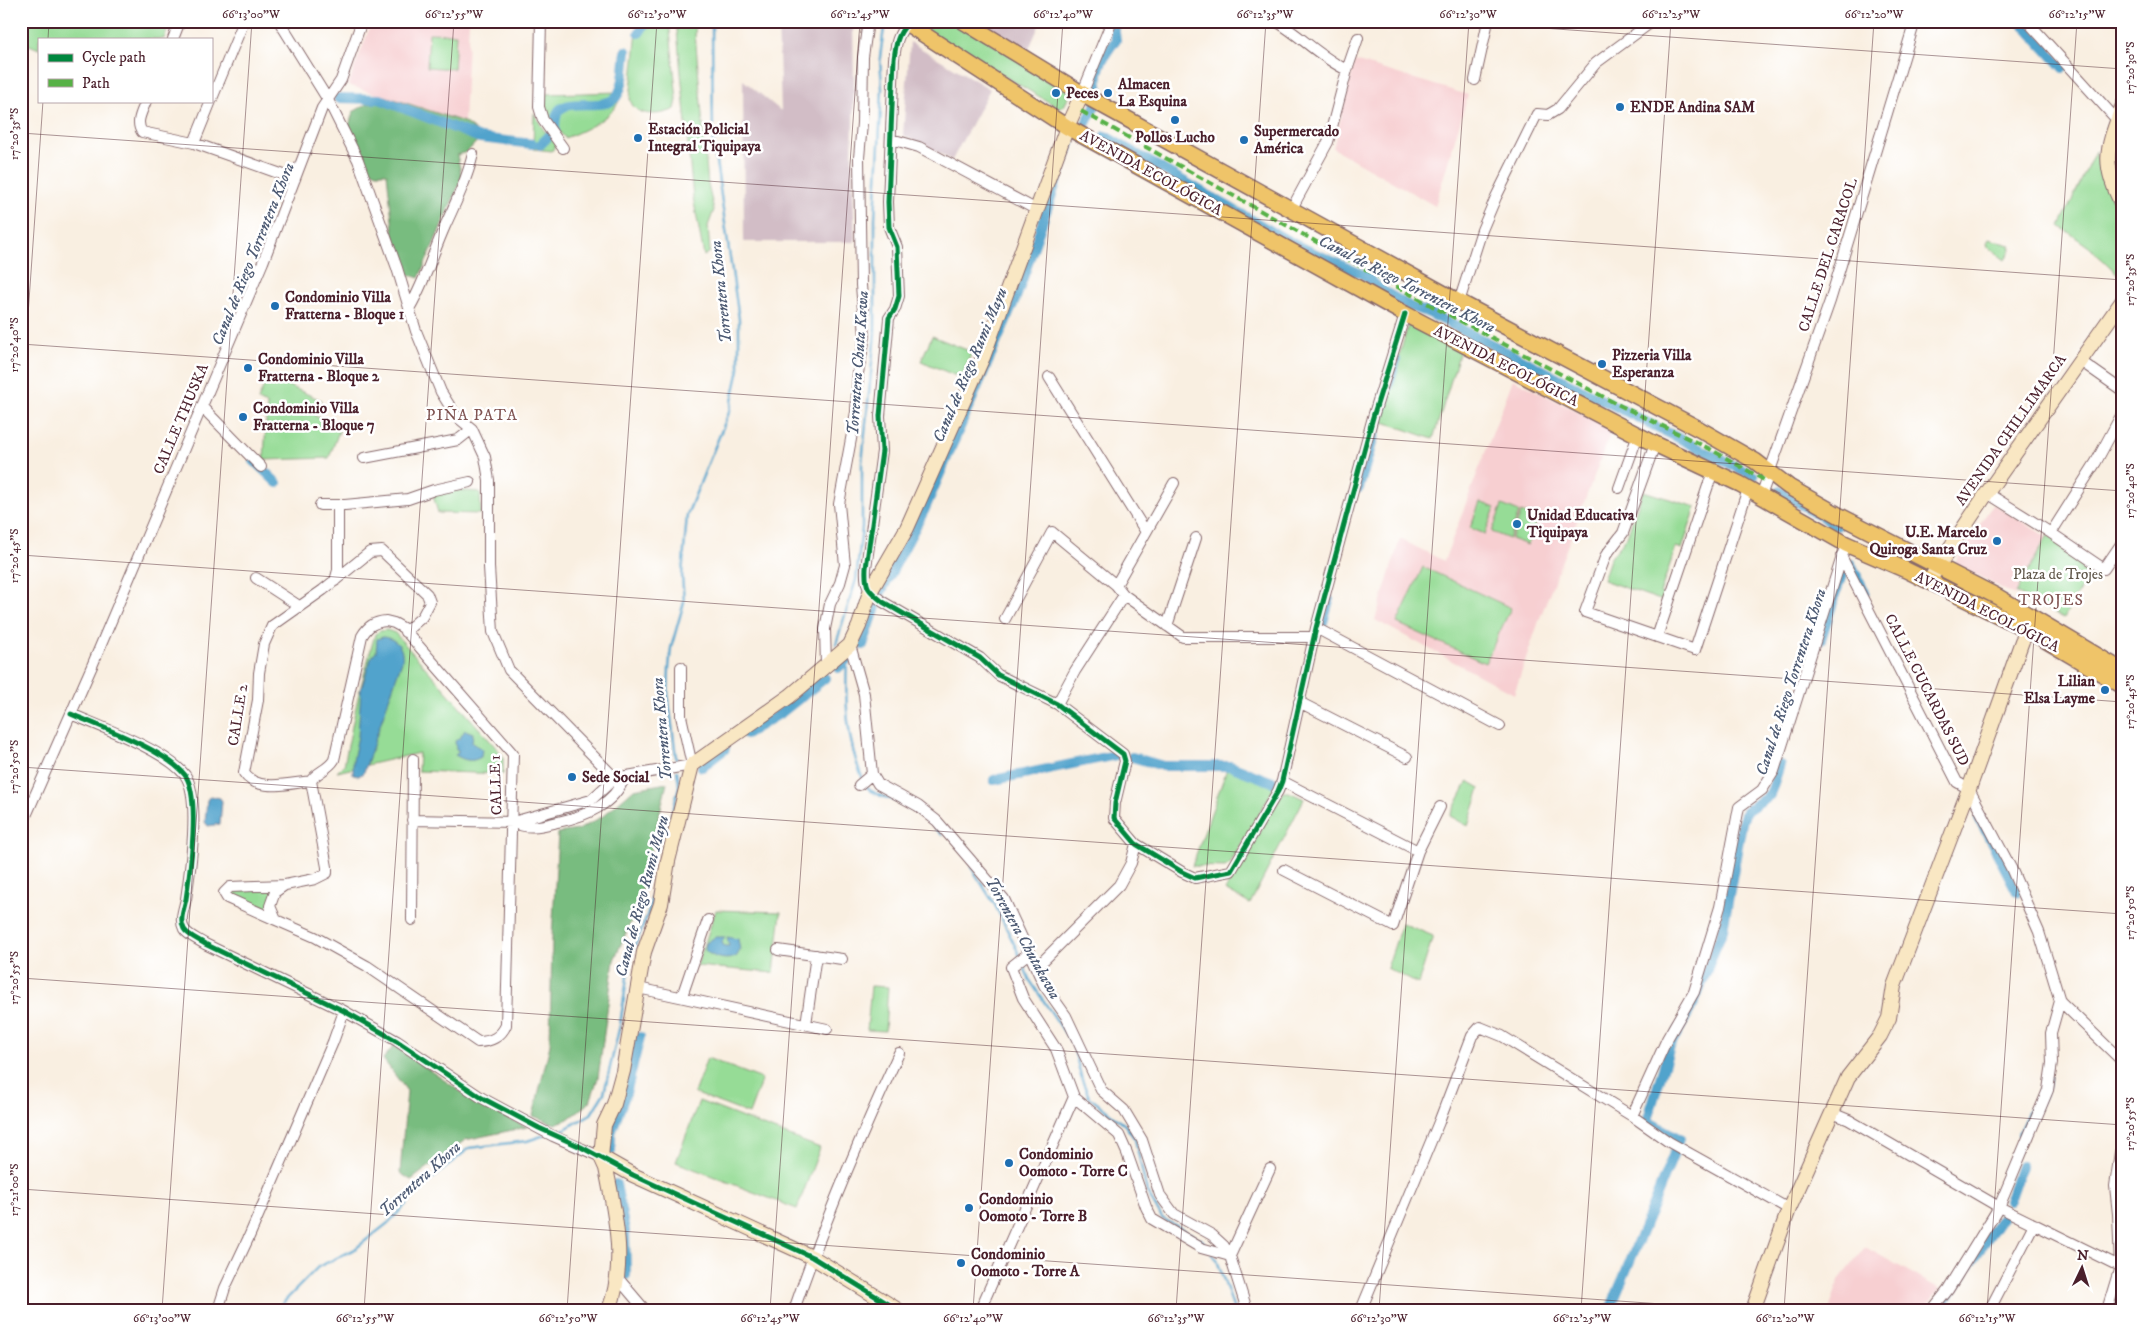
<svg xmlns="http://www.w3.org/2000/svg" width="2144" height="1331" viewBox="0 0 2144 1331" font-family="'IM FELL DW Pica',serif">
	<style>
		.built { fill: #f7cfd1 }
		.industrial { fill: #d2bdc6 }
		.green { fill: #96dc96; stroke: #707e60 }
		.forest { fill: #78bc7f; stroke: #616e55 }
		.water { fill: #51a3cc; stroke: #4e617c }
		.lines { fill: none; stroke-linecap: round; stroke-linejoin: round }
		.stream { stroke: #51a3cc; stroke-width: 2.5 }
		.canal { stroke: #51a3cc; stroke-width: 10 }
		.street-casing { stroke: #87686b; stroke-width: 12 }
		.secondary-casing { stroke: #87686b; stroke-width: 16 }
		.primary-casing { stroke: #87686b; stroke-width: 18 }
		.street { stroke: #fff; stroke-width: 10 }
		.secondary { stroke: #f9e7c3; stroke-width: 14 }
		.primary { stroke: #efc469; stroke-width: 15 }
		.quiet { stroke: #57b146; stroke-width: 4; stroke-dasharray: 8 4; stroke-linecap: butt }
		.cycleway-casing { stroke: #fff; stroke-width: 8 }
		.cycleway { stroke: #00873e; stroke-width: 5 }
		.ticks { fill: none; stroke: #4a1f2b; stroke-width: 1; stroke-opacity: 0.45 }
		.poi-dot { fill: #1f6fb2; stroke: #fff; stroke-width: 2 }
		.labels { text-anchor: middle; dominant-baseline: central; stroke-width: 5; stroke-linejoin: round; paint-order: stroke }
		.poi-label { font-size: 15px; font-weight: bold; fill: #4a1f2b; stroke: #fff; text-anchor: start }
		.street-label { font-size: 15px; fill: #4a1f2b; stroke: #fff }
		.park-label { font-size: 15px; fill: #61584b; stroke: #fff }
		.water-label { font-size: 16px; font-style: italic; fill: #4d5a73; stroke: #fff }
		.neighbourhood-label { font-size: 16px; letter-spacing: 1px; fill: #805452; stroke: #fff }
		.neatline { fill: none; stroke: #4a1f2b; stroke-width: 2 }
		.ticks-label { font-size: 12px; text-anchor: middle; fill: #4a1f2b }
	</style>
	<rect width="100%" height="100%" fill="#fff"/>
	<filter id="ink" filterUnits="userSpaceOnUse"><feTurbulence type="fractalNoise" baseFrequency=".02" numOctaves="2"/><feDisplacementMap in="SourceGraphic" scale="10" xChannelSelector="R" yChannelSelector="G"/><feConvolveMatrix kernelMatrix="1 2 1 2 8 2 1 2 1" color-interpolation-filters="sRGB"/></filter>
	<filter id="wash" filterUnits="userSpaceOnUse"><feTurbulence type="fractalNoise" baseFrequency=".0096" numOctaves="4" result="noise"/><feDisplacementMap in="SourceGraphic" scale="20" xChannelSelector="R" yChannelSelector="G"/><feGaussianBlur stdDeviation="1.12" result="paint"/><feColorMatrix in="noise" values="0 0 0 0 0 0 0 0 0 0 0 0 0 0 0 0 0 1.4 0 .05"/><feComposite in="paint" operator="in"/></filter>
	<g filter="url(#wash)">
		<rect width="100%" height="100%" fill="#f9efe1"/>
		<!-- built -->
		<path class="built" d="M372 21H469L464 122 348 85Z
			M1355 61 1468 95 1435 206 1333 148Z
			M1513 379 1612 429 1540 618 1514 694 1375 620 1400 539 1444 561Z
			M1993 504 2047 537 2014 595 1955 563Z
			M1865 1247 1940 1289 1924 1310H1829L1839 1280Z"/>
		<!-- industrial -->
		<path class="industrial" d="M778 21H853L854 90 852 158 855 242H744L743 80 781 111Z
			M976 21H1041L1028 51Z
			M910 42 990 89 952 160 903 135Z"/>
		<!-- green -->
		<path class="green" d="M28 21H171L164 39H39V49L22 42Z
			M638 21H669L677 100 675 109C661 116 634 118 630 99Z
			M676 21H696L695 33 708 185 714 210 708 226 710 252 704 256 693 197Z
			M913 21H956L1071 93 1064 106 1059 108 942 40Z
			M1572 21H1648L1634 31Z
			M429 33 456 34 454 69 427 67Z
			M622 92C618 116 585 130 565 138 551 122 543 116 543 94Z
			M534 113 543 129 556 144 552 151 533 149Z
			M2095 151 2117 214 2123 223V279L2089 247 2060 226Z
			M1989 239 2010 245 2011 249 2005 260 1988 247 1987 243Z
			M1408 325 1460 351 1433 439 1381 421Z
			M932 336 972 352 961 378 921 361Z
			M268 377 321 400 315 416 341 426 329 458 264 460 267 404 258 400Z
			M451 490 480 492 481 514 438 513 433 495Z
			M1643 491 1696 507 1682 549 1676 547 1660 593 1666 596 1663 601 1603 580 1610 559 1627 536Z
			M1480 502 1495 508 1485 534 1470 528Z
			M1502 505 1519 512 1509 539 1492 532Z
			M1521 512 1538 518 1528 545 1511 539Z
			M2048 535 2094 565 2064 618 2016 593Z
			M1423 567 1511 608 1485 663 1397 623Z
			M387 630 395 633 499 751 503 756V774L418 771 419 753 337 772 344 765 358 697 375 634 380 631Z
			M1227 769 1275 786 1230 864 1225 867 1192 866Z
			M1468 781 1480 788 1468 826 1450 816Z
			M1283 792H1289L1304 799 1250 904 1225 890Z
			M274 888 269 914 235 898 233 891Z
			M716 910 781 912 774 973 697 966Z
			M1402 923 1433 936 1418 984 1387 968Z
			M871 986 888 987 885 1031 867 1030Z
			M707 1058 762 1079 749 1114 694 1093Z
			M699 1101 820 1148 797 1209 676 1162Z"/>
		<!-- forest -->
		<path class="forest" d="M385 96 464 122 482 136 467 152 457 155 462 178 419 278 407 274 394 239 387 173H377L368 169 349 126 353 112 367 104 380 103Z
			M667 783 637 908 614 960 598 1078 590 1102 568 1119 555 1124 533 1116 550 1045 552 937 558 833 578 830 603 816 634 789Z
			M394 1046 482 1106 527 1127 465 1140 411 1180 400 1173 407 1091 383 1059Z"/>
		<!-- water -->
		<path class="water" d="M383 637C397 639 404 648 402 661L364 772 359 776 353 775V760L358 736 361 689 371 658 376 652 377 639Z
			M465 730 473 733 472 743 482 749 481 757C471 763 464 760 455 755L458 753V750L456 749 455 741 460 738Z
			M210 796 220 798 222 801 220 824 208 826 205 822 207 800Z
			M715 937H725L722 942 724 946H729L727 937 738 939 740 950 737 956C728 962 712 958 705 950L706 943Z"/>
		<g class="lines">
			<!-- stream -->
			<path class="stream" d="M836 644 856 580 862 527V463L875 333V218L882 89 880 57 885 21
				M847 660C845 699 846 742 863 779
				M677 765 668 694 669 668 671 648 684 602 682 575 687 515 730 410 739 369V319L713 141 712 21
				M865 784C873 797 890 797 902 804 917 811 931 823 942 835
				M971 867 995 905 1020 956
				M1022 961 1029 979 1073 1045 1082 1080 1089 1097 1125 1125 1135 1139 1147 1192 1162 1218 1202 1240 1206 1246
				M553 1133 565 1129 591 1114 604 1093 620 1025 630 957 649 911 655 880 679 786 677 771
				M1212 1254 1217 1260 1234 1310
				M276 1310 318 1267 355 1249 388 1223 424 1186 469 1148 527 1141 545 1135"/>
			<!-- canal -->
			<path class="canal" d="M2020 21 2063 68
				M639 33 647 21
				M1101 95C1091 75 1104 55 1116 40L1114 27 1116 21
				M338 98 380 99 480 138 533 144
				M1086 123 1095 106
				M555 130C555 125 555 119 557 114 564 95 605 113 617 96 625 84 624 64 626 51
				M1105 136 1294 244 1366 276 1380 289 1411 307 1429 313 1754 476
				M540 145 550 135
				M254 461 277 483
				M1359 488 1396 360
				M1779 491 1837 526
				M1851 564 1865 592
				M880 594 924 511 1017 295 1071 140
				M1323 622 1329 600
				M1821 639 1843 571
				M863 645 876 607
				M838 668 853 654
				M746 734 781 713 825 678
				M1132 757 1163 766H1230L1275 783
				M702 767 725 749
				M994 780 1116 755
				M1979 818 2017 892
				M2022 1134 2045 1086 2046 1079
				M1677 1144 1680 1139 1647 1121 1670 1046 1694 1003 1723 929 1742 823 1746 811 1770 795 1780 765
				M611 1151V1133L626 1093 640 1037
				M616 1184 625 1231 626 1275
				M2009 1201 2021 1166
				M1610 1310 1675 1151
				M1939 1310 2004 1214"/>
		</g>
	</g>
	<g filter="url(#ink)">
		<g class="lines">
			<defs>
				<path id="street" d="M279 21 328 100 358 160 397 268 416 331 441 392 456 416 472 429 485 457 489 480V567L493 632 509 670 615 778
					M541 21 539 107 543 120 563 148
					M1276 21C1301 36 1321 58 1347 70
					M2027 21 2117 120
					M907 24C897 35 896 44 894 59L888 202 889 227 897 247 899 296 895 309 889 318 880 416 882 451 866 568C865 588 868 590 883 602L980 658 998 675 1057 704 1123 754 1125 761 1115 803 1114 818 1136 844 1182 872 1195 878 1231 871 1278 791 1282 781 1316 628 1373 417 1405 314
					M173 39 180 21
					M1475 80 1488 21
					M1082 94 1112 21
					M146 101C142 112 135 122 142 132L194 143 295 179
					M211 101 244 21
					M891 139 919 147 1037 210
					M194 143 211 101
					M1291 210 1328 142 1347 70 1358 38
					M1459 302 1482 230 1496 197 1537 114 1548 115 1558 109 1596 63 1653 21
					M410 307C425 281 433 253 445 226 456 202 467 179 473 154
					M2079 360 2123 391
					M1049 377 1146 532
					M202 407 261 467
					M1655 444 1623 533 1606 555 1585 612 1695 650 1748 489
					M364 458 458 440 472 429
					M1619 488 1638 435
					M1987 493 2051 533 2104 569 2123 541
					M1761 496 1830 301 1915 21
					M320 505H345L408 499 434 490 470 482
					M2051 533 2096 462 2123 412
					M1841 556 1957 782 1969 789 2011 868 2039 932 2060 1001 2123 1062
					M256 578 299 606
					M335 581 338 570V505
					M1116 585 1174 483
					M1005 619 1052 532 1116 585 1124 595 1183 637H1314
					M386 621 394 623 403 628 513 754 506 1025C501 1037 490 1042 478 1042L367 966 315 937 276 920 270 906 275 892 285 885 315 879 327 873V867L311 781C316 772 328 770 334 760L362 636C368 626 374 622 386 621Z
					M1167 626 1196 538
					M1316 628 1500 726
					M1657 637 1713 471
					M850 645 864 694 872 774 878 784 918 806 937 821 1004 899 1044 985 1066 1016 1101 1090 1124 1110 1142 1140 1160 1195 1174 1214 1212 1235 1224 1246 1230 1256 1247 1310
					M826 665 825 629 830 604 840 583 845 565 839 504 856 412 858 373 865 336 861 285 859 158 862 123 863 57 868 21
					M1299 702 1407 757
					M1057 704 1075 671 1124 595
					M71 714C101 727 165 750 185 775 201 797 190 872 186 899 184 909 179 920 184 929 187 935 199 940 205 944L344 1011 397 1041 482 1098 553 1136 601 1157
					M311 781C290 783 257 793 244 773L258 700 259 673 264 644 272 626 323 590 370 552 382 551 427 594 430 602 422 617 405 632
					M1282 781 1418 851
					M859 785 872 774
					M412 820 513 822 591 800 615 778 692 765 681 716V667
					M513 822C528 830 541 826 558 822 586 816 614 805 625 776
					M21 827 92 666 263 262 322 108 341 80 362 21
					M1284 870 1393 926 1418 851 1440 807
					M276 920 227 898 224 893 230 887 285 885
					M412 920 413 759
					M778 950 842 959
					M1030 952 1011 967 1023 998 1056 1049 1074 1097 1119 1135 1127 1153 1146 1207 1152 1219 1201 1248 1230 1256 1270 1169
					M1037 967 1119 885 1131 863 1136 844
					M638 988 827 1029
					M682 996 708 920
					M806 1024 816 955
					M1832 1113 1849 1120 1999 1207 2123 1268
					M1632 1116 1667 1039 1694 992 1720 907 1739 807 1762 790 1774 771 1846 544
					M617 1277 645 1310
					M1990 1309 2034 1224
					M218 1310 225 1288 248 1239 333 1042 344 1011
					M794 1310C824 1222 860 1137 899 1053
					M980 1310 1074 1097
					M1361 1310 1439 1122 1472 1036 1480 1027 1502 1036 1632 1116 1669 1142 1789 1209
					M1932 1310 1948 1290 1999 1207 2048 1090 2052 1063 2051 1033 2060 1001
					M2107 1310 2120 1267 2118 1214 2115 1186 2120 1152 2123 1148"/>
				<path id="secondary" d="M2123 105C2107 149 2100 162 2123 206
					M1929 582 1938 566 1987 493 2123 300
					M601 1157 633 1175 812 1257 898 1310
					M609 1310C627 1263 615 1215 606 1168L601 1157 604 1125 614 1104 623 1071 644 952 661 904 668 861 692 765 790 696 850 645 859 626 870 592 907 528 983 357 1067 127 1082 94
					M1753 1310 1789 1209 1848 1077 1880 1036 1889 1018 1894 986 1969 789 2022 641 2033 621"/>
				<path id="primary" d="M903 21 1067 127 1405 314 1655 444 1740 484 1846 544 1906 570 2028 630 2123 686
					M963 21 1091 99 1459 302 1699 429 1755 461 1789 487 1840 516 1998 597 2123 671"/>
			</defs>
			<!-- street casing -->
			<use href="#street" class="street-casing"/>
			<!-- secondary casing -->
			<use href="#secondary" class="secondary-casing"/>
			<!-- primary casing -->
			<use href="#primary" class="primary-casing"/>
			<!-- street -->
			<use href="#street" class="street"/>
			<!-- secondary -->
			<use href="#secondary" class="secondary"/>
			<!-- primary -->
			<use href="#primary" class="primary"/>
			<!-- quiet -->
			<path class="quiet" d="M1081 111 1421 300 1617 404 1710 449 1766 481"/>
			<defs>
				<path id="cycleway" d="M907 24C897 35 896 44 894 59L888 202 889 227 897 247 899 296 895 309 889 318 880 416 882 451 866 568C865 588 868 590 883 602L980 658 998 675 1057 704 1123 754 1125 761 1115 803 1114 818 1136 844 1182 872 1195 878 1231 871 1278 791 1282 781 1316 628 1373 417 1405 314
					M71 714C101 727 165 750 185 775 201 797 190 872 186 899 184 909 179 920 184 929 187 935 199 940 205 944L344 1011 397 1041 482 1098 539 1128 581 1147 633 1175 812 1257 898 1310"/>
			</defs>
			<!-- cycleway casing -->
			<use href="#cycleway" class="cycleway-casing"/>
			<!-- cycleway -->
			<use href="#cycleway" class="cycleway"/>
		</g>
	</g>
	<!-- ticks -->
	<path class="ticks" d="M1443 21 2123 69M48 39 49 21M21 133 2123 280M21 344 2123 491M21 415 43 101M21 555 2123 702M21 767 2123 914M21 978 2123 1125M21 1189 1747 1310M162 1310 252 21M364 1310 454 21M567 1310 657 21M770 1310 860 21M973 1310 1063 21M1176 1310 1266 21M1379 1310 1469 21M1581 1310 1671 21M1784 1310 1874 21M1987 1310 2077 21"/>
	<!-- markers -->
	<g class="poi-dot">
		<circle cx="1056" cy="93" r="5"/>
		<circle cx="1108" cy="93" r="5"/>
		<circle cx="1620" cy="107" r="5"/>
		<circle cx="1175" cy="120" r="5"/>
		<circle cx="638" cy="138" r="5"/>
		<circle cx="1244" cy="140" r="5"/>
		<circle cx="275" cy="306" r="5"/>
		<circle cx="1602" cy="364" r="5"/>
		<circle cx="248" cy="368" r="5"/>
		<circle cx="243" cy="417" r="5"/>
		<circle cx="1517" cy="524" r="5"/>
		<circle cx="1997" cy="541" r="5"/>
		<circle cx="2105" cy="690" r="5"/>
		<circle cx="572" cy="777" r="5"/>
		<circle cx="1009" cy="1163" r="5"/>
		<circle cx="969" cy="1208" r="5"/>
		<circle cx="961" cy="1263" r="5"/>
	</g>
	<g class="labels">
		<!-- poi labels -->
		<g class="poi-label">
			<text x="1118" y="84">Almacen<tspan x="1118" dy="17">La Esquina</tspan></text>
			<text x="1066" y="93">Peces</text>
			<text x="1630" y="107">ENDE Andina SAM</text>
			<text x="648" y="129">Estación Policial<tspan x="648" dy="17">Integral Tiquipaya</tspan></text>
			<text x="1254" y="131">Supermercado<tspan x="1254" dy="17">América</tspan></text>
			<text x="1175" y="137" text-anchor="middle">Pollos Lucho</text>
			<text x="285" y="297">Condominio Villa<tspan x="285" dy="17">Fratterna - Bloque 1</tspan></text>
			<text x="1612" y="355">Pizzeria Villa<tspan x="1612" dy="17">Esperanza</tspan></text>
			<text x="258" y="359">Condominio Villa<tspan x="258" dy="17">Fratterna - Bloque 2</tspan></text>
			<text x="253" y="408">Condominio Villa<tspan x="253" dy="17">Fratterna - Bloque 7</tspan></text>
			<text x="1527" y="515">Unidad Educativa<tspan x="1527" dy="17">Tiquipaya</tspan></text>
			<text x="1987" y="532" text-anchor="end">U.E. Marcelo<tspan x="1987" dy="17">Quiroga Santa Cruz</tspan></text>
			<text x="2095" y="681" text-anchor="end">Lilian<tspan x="2095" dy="17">Elsa Layme</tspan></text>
			<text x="582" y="777">Sede Social</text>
			<text x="1019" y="1154">Condominio<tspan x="1019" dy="17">Oomoto - Torre C</tspan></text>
			<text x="979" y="1199">Condominio<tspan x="979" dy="17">Oomoto - Torre B</tspan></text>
			<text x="971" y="1254">Condominio<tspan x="971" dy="17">Oomoto - Torre A</tspan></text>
		</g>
		<!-- street labels -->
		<g class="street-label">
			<text transform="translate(1151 173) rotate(29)">AVENIDA ECOLÓGICA</text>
			<text transform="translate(1828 255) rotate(-72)">CALLE DEL CARACOL</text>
			<text transform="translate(1506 366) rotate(27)">AVENIDA ECOLÓGICA</text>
			<text transform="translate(181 419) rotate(-67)">CALLE THUSKA</text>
			<text transform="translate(2011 430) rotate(-55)">AVENIDA CHILLIMARCA</text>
			<text transform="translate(1987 612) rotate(27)">AVENIDA ECOLÓGICA</text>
			<text transform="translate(1927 690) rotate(63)">CALLE CUCARDAS SUD</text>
			<text transform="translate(238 715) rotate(-81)">CALLE 2</text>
			<text transform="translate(496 785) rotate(-92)">CALLE 1</text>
		</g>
		<!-- park labels -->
		<g class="park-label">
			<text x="2058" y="574">Plaza de Trojes</text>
		</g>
		<!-- water labels -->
		<g class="water-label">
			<text transform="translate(253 254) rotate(-68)">Canal de Riego Torrentera Khora</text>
			<text transform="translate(1407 284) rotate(27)">Canal de Riego Torrentera Khora</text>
			<text transform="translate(721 292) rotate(-96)">Torrentera Khora</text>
			<text transform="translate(858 363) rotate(-86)">Torrentera Chuta Kawa</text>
			<text transform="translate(970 365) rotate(-67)">Canal de Riego Rumi Mayu</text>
			<text transform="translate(1791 682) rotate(-72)">Canal de Riego Torrentera Khora</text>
			<text transform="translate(662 729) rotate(-95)">Torrentera Khora</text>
			<text transform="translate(642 896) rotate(-75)">Canal de Riego Rumi Mayu</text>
			<text transform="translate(1023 938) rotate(61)">Torrentera Chutakawa</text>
			<text transform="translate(420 1179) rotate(-42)">Torrentera Khora</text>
		</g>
		<!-- neighbourhood labels -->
		<g class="neighbourhood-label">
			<text x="472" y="415">PIÑA PATA</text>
			<text x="2051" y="600">TROJES</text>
		</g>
	</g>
	<!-- margin -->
	<rect width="2144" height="1331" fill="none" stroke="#fff" stroke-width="55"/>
	<!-- legend -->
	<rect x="38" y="38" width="175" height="65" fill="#ffffff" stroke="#b7a5aa"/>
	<rect x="48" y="54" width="25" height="8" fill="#00873e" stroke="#b7a5aa"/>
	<text x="82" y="62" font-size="15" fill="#4a1f2b">Cycle path</text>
	<rect x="48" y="79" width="25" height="8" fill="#57b146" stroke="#b7a5aa"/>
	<text x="82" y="88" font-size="15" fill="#4a1f2b">Path</text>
	<!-- north arrow -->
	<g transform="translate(2082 1268) rotate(4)" stroke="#ffffff" stroke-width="4" paint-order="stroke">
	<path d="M0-4L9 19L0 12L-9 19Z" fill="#4a1f2b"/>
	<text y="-8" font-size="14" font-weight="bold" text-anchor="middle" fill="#4a1f2b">N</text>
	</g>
	<rect x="28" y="28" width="2088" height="1276" class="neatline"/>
	<g class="ticks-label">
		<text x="251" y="18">66°13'00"W</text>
		<text x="454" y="18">66°12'55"W</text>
		<text x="657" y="18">66°12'50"W</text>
		<text x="860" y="18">66°12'45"W</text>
		<text x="1063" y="18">66°12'40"W</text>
		<text x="1265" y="18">66°12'35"W</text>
		<text x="1468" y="18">66°12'30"W</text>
		<text x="1671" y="18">66°12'25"W</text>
		<text x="1874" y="18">66°12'20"W</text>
		<text x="2077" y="18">66°12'15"W</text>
		<text transform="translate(2130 68) rotate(-90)" y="4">17°20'30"S</text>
		<text transform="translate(14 134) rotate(-90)" y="4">17°20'35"S</text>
		<text transform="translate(2130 280) rotate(-90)" y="4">17°20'35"S</text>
		<text transform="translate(14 345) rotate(-90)" y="4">17°20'40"S</text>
		<text transform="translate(2130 491) rotate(-90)" y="4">17°20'40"S</text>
		<text transform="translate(14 556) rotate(-90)" y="4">17°20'45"S</text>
		<text transform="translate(2130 702) rotate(-90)" y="4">17°20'45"S</text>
		<text transform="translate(14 767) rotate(-90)" y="4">17°20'50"S</text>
		<text transform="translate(2130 913) rotate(-90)" y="4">17°20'50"S</text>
		<text transform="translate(14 978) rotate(-90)" y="4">17°20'55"S</text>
		<text transform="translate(2130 1124) rotate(-90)" y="4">17°20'55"S</text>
		<text transform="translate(14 1190) rotate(-90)" y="4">17°21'00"S</text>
		<text x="162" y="1322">66°13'00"W</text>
		<text x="365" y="1322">66°12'55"W</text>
		<text x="568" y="1322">66°12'50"W</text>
		<text x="770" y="1322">66°12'45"W</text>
		<text x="973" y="1322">66°12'40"W</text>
		<text x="1176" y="1322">66°12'35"W</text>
		<text x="1379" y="1322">66°12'30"W</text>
		<text x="1582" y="1322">66°12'25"W</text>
		<text x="1785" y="1322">66°12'20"W</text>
		<text x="1987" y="1322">66°12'15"W</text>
	</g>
</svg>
